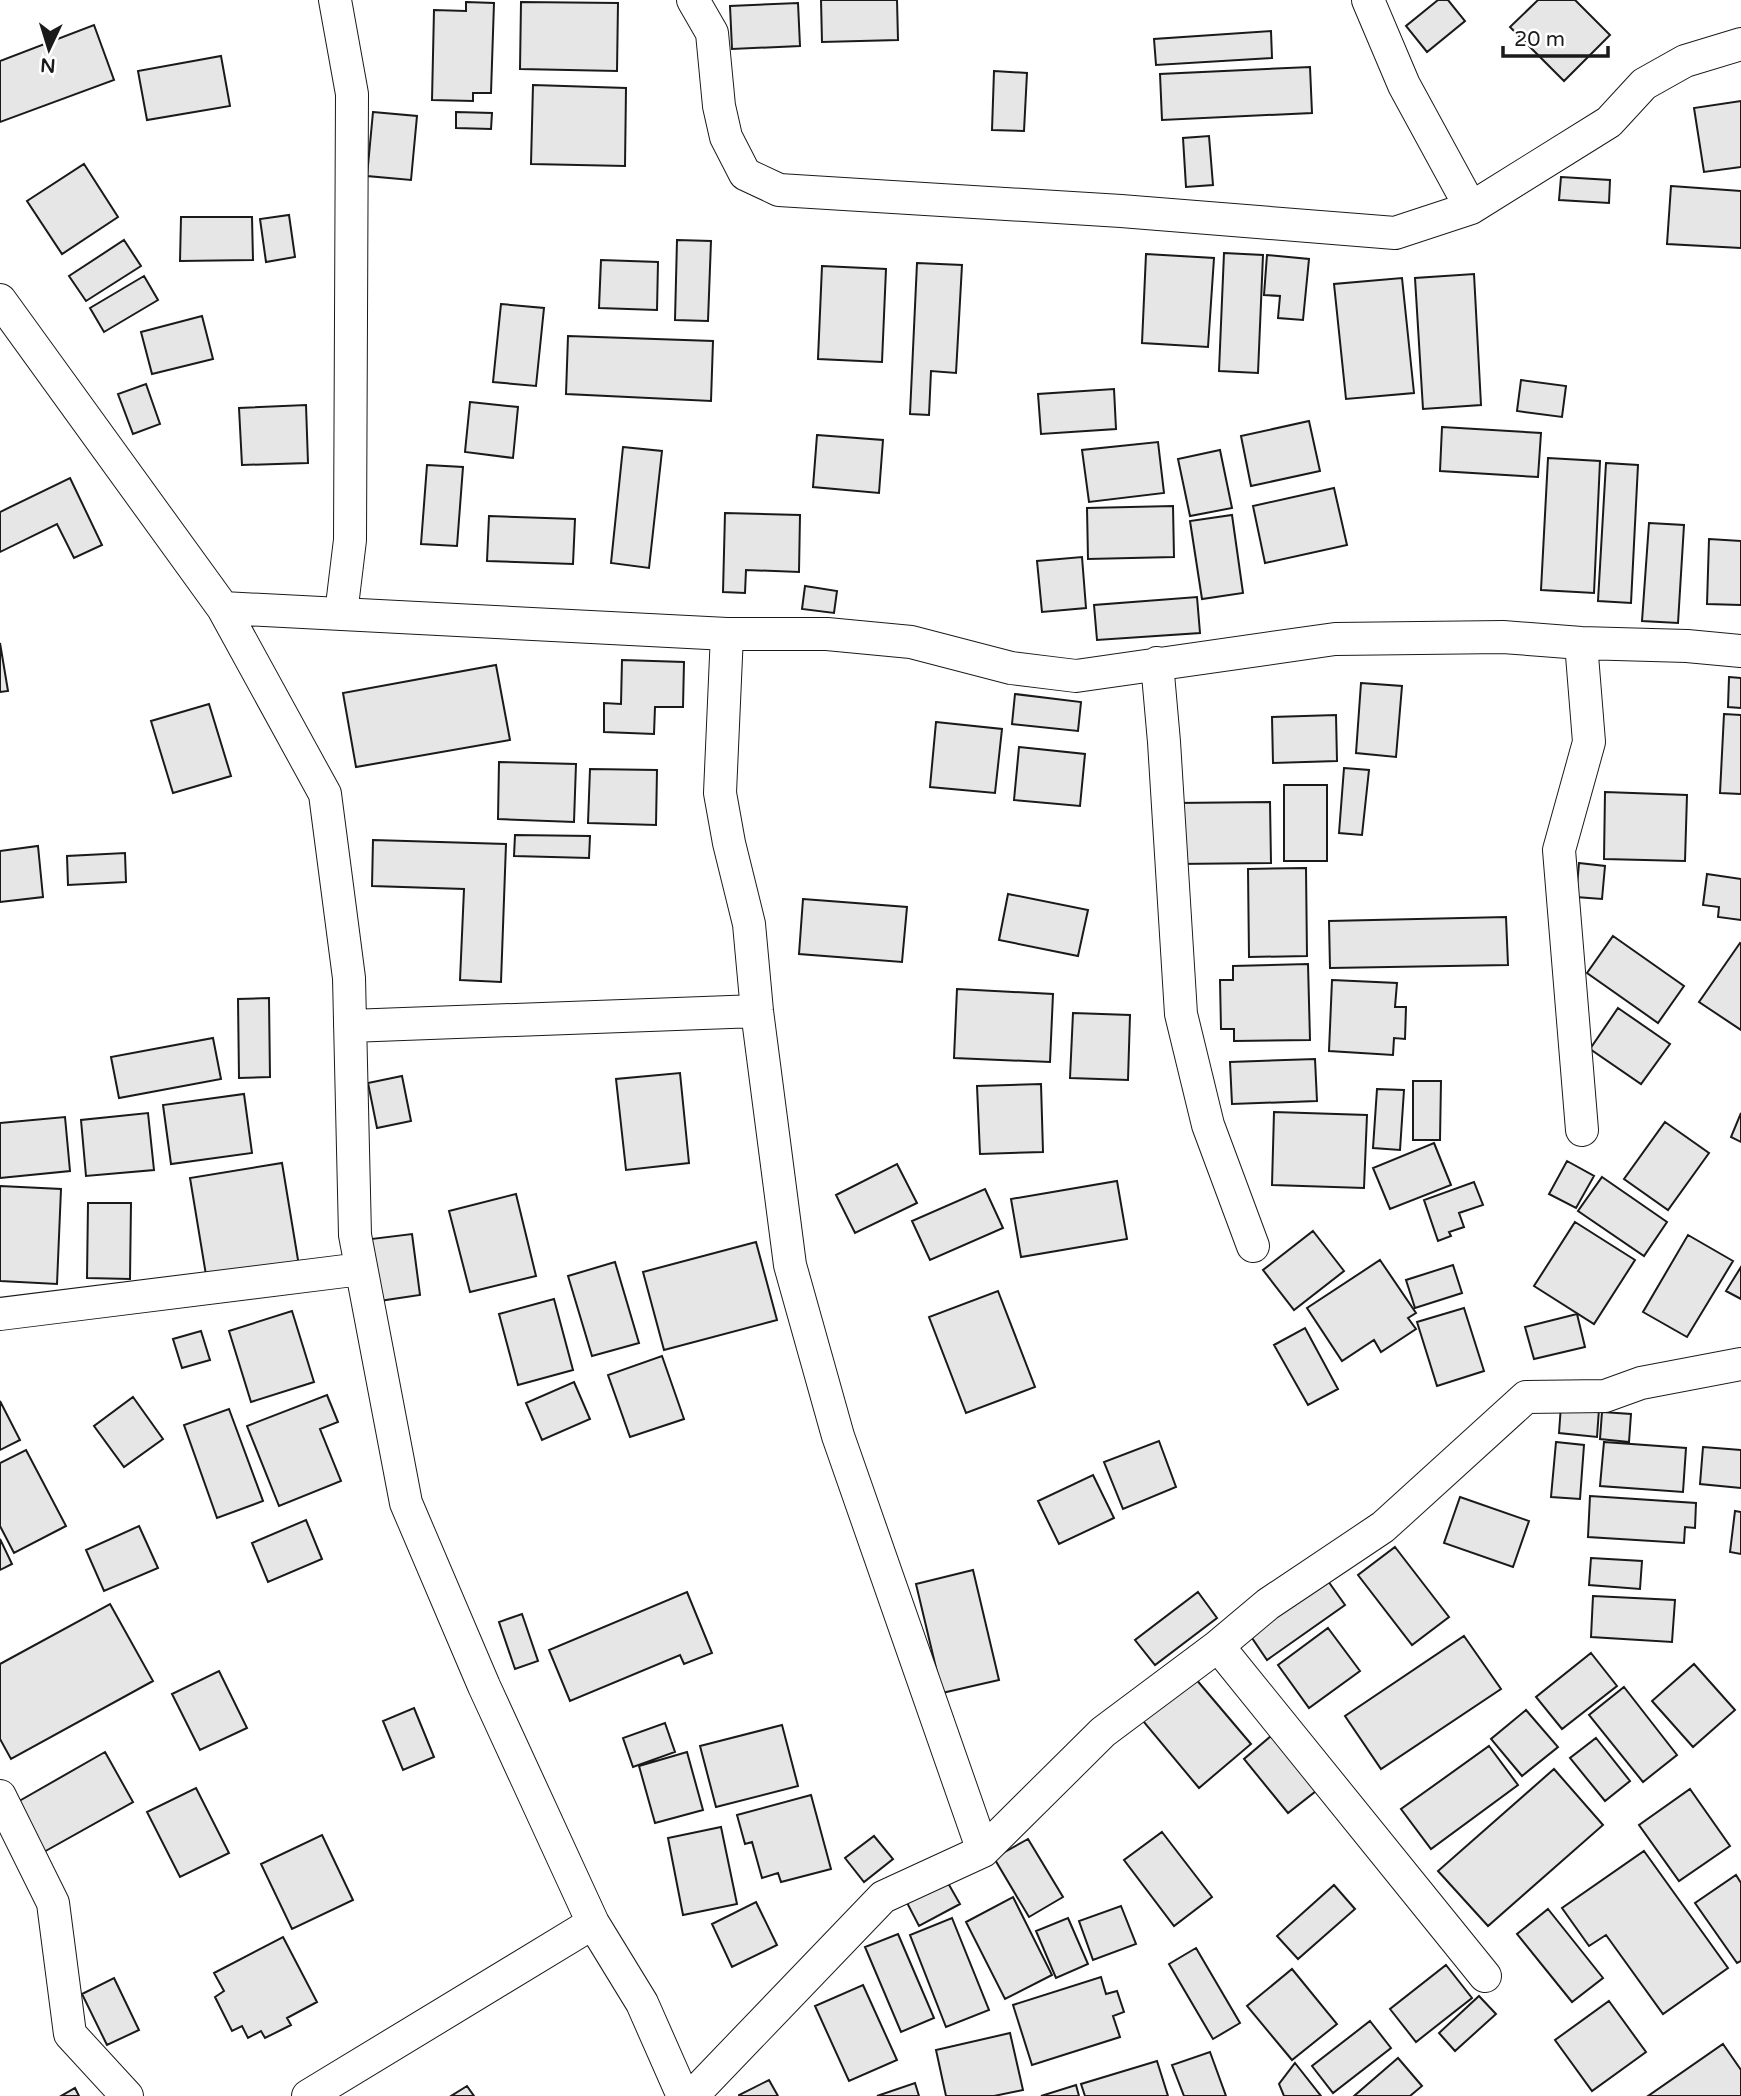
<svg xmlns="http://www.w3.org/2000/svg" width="1741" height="2096" viewBox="0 0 1741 2096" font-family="'Varela Round',sans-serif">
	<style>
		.building { fill: #e6e6e6; stroke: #1a1a1a; stroke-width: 2 }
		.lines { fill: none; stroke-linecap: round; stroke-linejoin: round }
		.minor-casing { stroke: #1a1a1a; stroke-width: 34 }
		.minor { stroke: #fff; stroke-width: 32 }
	</style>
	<rect width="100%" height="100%" fill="#fff"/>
	<!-- building -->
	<path class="building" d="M821 0H897L898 40 822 42Z
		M1438 0H1448L1465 21 1427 52 1406 26Z
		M1538 0H1575L1610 35 1564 81 1510 27Z
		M466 2 494 3 491 93H473V101L432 100 434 10 466 11Z
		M521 2 618 3 617 71 520 69Z
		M798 3 800 46 732 49 730 6Z
		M94 25 114 80 0 122V61Z
		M1271 31 1272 58 1156 65 1154 39Z
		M221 56 230 106 147 120 138 71Z
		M1310 67 1312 113 1162 120 1160 74Z
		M994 71 1027 73 1024 131 992 130Z
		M533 85 626 88 625 166 531 164Z
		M1741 101V167L1704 172 1694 108Z
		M373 112 417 116 411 180 367 176Z
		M456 112 492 113 491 129 456 128Z
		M1209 136 1213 185 1186 187 1183 138Z
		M84 164 118 217 62 254 27 201Z
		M1561 177 1610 180 1609 203 1559 200Z
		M1671 186 1741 191V248L1667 244Z
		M289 215 295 257 266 262 260 219Z
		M181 217H252L253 260 180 261Z
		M124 240 141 266 86 301 69 276Z
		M677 240 711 241 708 321 675 320Z
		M1224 253 1263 255 1258 373 1219 371Z
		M1146 254 1214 258 1208 347 1142 343Z
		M1267 255 1309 259 1303 320 1278 318 1280 296 1264 295Z
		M601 260 658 262 657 310 599 308Z
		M917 263 962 265 956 373 931 371 929 415 910 414Z
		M822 266 886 269 882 362 818 359Z
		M1474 274 1481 405 1423 409 1415 278Z
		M144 276 158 300 104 332 90 308Z
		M1402 278 1414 393 1346 399 1334 284Z
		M501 304 544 308 536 386 493 382Z
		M202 316 213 359 152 374 141 332Z
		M568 336 713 341 711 401 566 394Z
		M1521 380 1566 386 1562 417 1517 411Z
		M146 384 160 424 133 434 118 394Z
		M1114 389 1116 429 1041 434 1038 394Z
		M470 402 518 407 513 458 465 452Z
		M306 405 308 463 242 465 239 408Z
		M1309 421 1320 471 1251 486 1241 436Z
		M1442 427 1541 433 1538 477 1440 471Z
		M817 435 883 440 879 493 813 487Z
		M1158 442 1164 493 1089 502 1082 450Z
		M623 447 662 451 649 568 611 563Z
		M1220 450 1232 508 1190 516 1178 459Z
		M1548 458 1600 461 1594 593 1541 590Z
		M1606 463 1638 465 1631 603 1598 601Z
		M427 465 463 467 457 546 421 544Z
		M70 478 102 545 74 558 57 524 0 552V512Z
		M1334 488 1347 545 1265 563 1253 506Z
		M1173 506 1174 557 1088 559 1087 508Z
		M725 513 800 515 799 572 746 570 745 593 723 592Z
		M1232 515 1243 593 1202 599 1190 521Z
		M489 516 575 519 573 564 487 561Z
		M1649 523 1684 525 1678 623 1642 621Z
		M1709 539 1741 541V605L1707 604Z
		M1082 557 1086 608 1042 612 1037 561Z
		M805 586 837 591 834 613 802 609Z
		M1197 597 1200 633 1097 640 1094 605Z
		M0 643 8 691 0 692Z
		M622 660 684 662 683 707H655L654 734 604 732V703L621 704Z
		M496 665 510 740 356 767 343 693Z
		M1729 677 1741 678V708L1728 707Z
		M1361 683 1402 686 1396 757 1356 753Z
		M1015 694 1081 702 1078 731 1012 724Z
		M209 704 231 776 173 793 151 721Z
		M1724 714 1741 715V794L1720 793Z
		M1336 715 1337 761 1273 763 1272 717Z
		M936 722 1002 729 995 793 930 787Z
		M1019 747 1085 754 1080 806 1014 800Z
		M499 762 576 764 574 822 498 819Z
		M1344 768 1369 770 1362 835 1339 833Z
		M590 769 657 770 656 825 588 823Z
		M1284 785H1327V861H1284Z
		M1605 792 1687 795 1685 861 1604 859Z
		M1270 802 1271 863 1176 864 1175 803Z
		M515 835 590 836 589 858 514 856Z
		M373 840 506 844 501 982 460 980 464 889 372 886Z
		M38 846 43 897 0 902V851Z
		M125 853 126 882 68 885 67 856Z
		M1579 863 1605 866 1602 899 1576 897Z
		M1306 868 1307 956 1249 957 1248 869Z
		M1707 874 1741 879V920L1718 917 1719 907 1703 905Z
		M1008 894 1088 910 1078 956 999 940Z
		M803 899 907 907 902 962 799 954Z
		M1506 917 1508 965 1330 968 1329 921Z
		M1613 936 1684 986 1658 1023 1587 973Z
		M1740 943 1741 944V1030L1699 1002Z
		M1308 964 1310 1040 1234 1041V1029H1221L1220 980H1233V966Z
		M1332 980 1397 983 1395 1007H1406L1405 1039 1394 1038 1393 1055 1329 1051Z
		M957 989 1053 994 1050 1062 954 1058Z
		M269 998 270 1077 239 1078 238 999Z
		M1618 1008 1670 1044 1641 1084 1590 1049Z
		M1073 1013 1130 1015 1128 1080 1070 1078Z
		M213 1038 221 1079 119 1098 111 1057Z
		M1315 1059 1317 1101 1232 1104 1230 1062Z
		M680 1073 689 1163 626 1170 616 1079Z
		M402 1076 411 1121 377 1128 368 1083Z
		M1413 1081H1441L1440 1140H1413Z
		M1041 1084 1043 1152 980 1154 977 1086Z
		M1377 1089 1404 1090 1400 1150 1373 1148Z
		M244 1094 252 1153 171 1164 163 1105Z
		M1274 1112 1367 1115 1364 1188 1272 1185Z
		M148 1113 154 1170 86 1176 81 1120Z
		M1741 1113V1142L1731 1137Z
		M65 1117 70 1171 0 1178V1123Z
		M1665 1122 1709 1153 1668 1210 1624 1179Z
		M1434 1143 1451 1185 1390 1209 1373 1168Z
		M1567 1161 1594 1176 1576 1208 1549 1194Z
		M282 1163 299 1266 207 1281 190 1178Z
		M897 1164 917 1203 855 1233 836 1195Z
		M1602 1177 1667 1222 1644 1256 1578 1211Z
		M1117 1181 1127 1239 1021 1257 1011 1199Z
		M1474 1182 1483 1205 1459 1213 1464 1227 1449 1232 1451 1236 1438 1241 1424 1200Z
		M0 1186 61 1189 57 1284 0 1281Z
		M985 1189 1003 1228 930 1260 912 1221Z
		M516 1194 536 1276 470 1292 449 1211Z
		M88 1203H131L130 1279 87 1278Z
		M1575 1222 1635 1260 1594 1324 1534 1286Z
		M1313 1231 1344 1271 1294 1310 1263 1270Z
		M412 1234 420 1295 379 1301 371 1239Z
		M1688 1235 1733 1261 1687 1337 1643 1312Z
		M756 1242 777 1320 664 1350 643 1272Z
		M1380 1260 1416 1313 1408 1318 1416 1329 1381 1352 1374 1340 1342 1361 1307 1308Z
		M615 1262 639 1343 592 1356 568 1276Z
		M1453 1265 1462 1293 1415 1308 1406 1280Z
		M1741 1267V1299L1726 1291Z
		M998 1291 1035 1387 966 1413 929 1317Z
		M554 1299 573 1370 518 1385 499 1314Z
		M1464 1308 1484 1371 1437 1386 1417 1322Z
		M292 1311 314 1382 251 1402 229 1331Z
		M1577 1314 1585 1347 1534 1359 1525 1327Z
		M1305 1328 1338 1389 1308 1405 1274 1345Z
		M201 1331 210 1360 182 1368 173 1339Z
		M662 1356 684 1419 630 1437 608 1375Z
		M574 1382 590 1419 542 1440 526 1403Z
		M327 1395 338 1422 320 1429 341 1481 279 1506 247 1426Z
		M133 1397 163 1439 124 1467 94 1426Z
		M0 1401 20 1440 0 1450Z
		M1561 1405 1599 1409 1597 1437 1559 1433Z
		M229 1409 263 1501 217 1518 184 1425Z
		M1602 1412 1631 1414 1629 1442 1600 1439Z
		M1159 1441 1176 1487 1123 1509 1104 1462Z
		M1556 1442 1584 1445 1580 1499 1551 1497Z
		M1604 1442 1686 1448 1683 1492 1600 1486Z
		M1703 1447 1741 1450V1488L1700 1484Z
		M26 1450 66 1526 14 1553 0 1526V1463Z
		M1093 1475 1114 1518 1059 1544 1038 1501Z
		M1590 1496 1696 1503 1695 1528 1685 1527 1684 1543 1588 1537Z
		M1460 1497 1529 1521 1513 1567 1444 1543Z
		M1735 1511 1741 1512V1554L1730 1552Z
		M306 1520 322 1559 268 1582 252 1543Z
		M139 1526 158 1568 104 1591 86 1550Z
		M0 1539 12 1564 0 1570Z
		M1395 1547 1449 1617 1412 1645 1358 1575Z
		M1591 1558 1642 1561 1640 1589 1589 1585Z
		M973 1570 999 1680 942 1693 916 1584Z
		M1328 1581 1345 1605 1267 1660 1250 1635Z
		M687 1592 712 1653 684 1664 680 1655 570 1701 549 1650Z
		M1198 1592 1217 1618 1155 1665 1135 1640Z
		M1593 1596 1675 1600 1672 1642 1591 1637Z
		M110 1604 153 1681 11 1759 0 1739V1664Z
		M522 1614 538 1661 515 1669 499 1622Z
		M1328 1628 1360 1671 1309 1708 1278 1665Z
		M1464 1636 1501 1689 1381 1769 1345 1716Z
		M1591 1653 1617 1686 1562 1729 1536 1697Z
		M1694 1664 1735 1710 1693 1747 1652 1701Z
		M219 1671 247 1728 200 1750 172 1694Z
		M1195 1678 1251 1744 1199 1788 1143 1721Z
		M1624 1687 1677 1755 1643 1782 1589 1715Z
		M414 1708 434 1757 403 1770 383 1721Z
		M1526 1710 1558 1747 1522 1776 1491 1739Z
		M665 1723 675 1752 633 1767 623 1738Z
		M782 1725 798 1786 716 1807 700 1746Z
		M1271 1736 1316 1791 1288 1813 1244 1759Z
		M1596 1738 1630 1781 1605 1801 1570 1758Z
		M1489 1746 1518 1785 1431 1849 1401 1809Z
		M105 1752 133 1802 42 1853 14 1804Z
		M687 1752 703 1810 655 1823 639 1766Z
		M1554 1769 1603 1825 1488 1926 1438 1871Z
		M196 1788 229 1853 180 1877 147 1812Z
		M1690 1789 1730 1846 1679 1881 1639 1825Z
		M811 1795 831 1869 781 1882 778 1873 762 1878 752 1842 745 1844 737 1815Z
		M721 1827 737 1904 683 1915 668 1838Z
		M1162 1832 1212 1897 1174 1926 1124 1860Z
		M322 1835 353 1900 292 1929 261 1864Z
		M874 1836 893 1859 864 1882 845 1858Z
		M1028 1839 1063 1897 1029 1917 994 1858Z
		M1644 1851 1728 1968 1663 2014 1606 1935 1589 1946 1562 1908Z
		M1736 1875 1741 1883V1961L1737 1963 1695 1903Z
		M944 1876 960 1904 919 1926 904 1897Z
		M1334 1885 1355 1909 1298 1959 1277 1936Z
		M1013 1897 1052 1975 1005 1999 966 1922Z
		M756 1902 777 1945 732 1967 712 1924Z
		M1121 1906 1136 1944 1093 1960 1079 1921Z
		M1548 1909 1603 1978 1572 2002 1517 1934Z
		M952 1918 989 2010 946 2027 910 1935Z
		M1068 1918 1088 1964 1056 1978 1036 1931Z
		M898 1934 934 2018 901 2032 865 1947Z
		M283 1937 317 2002 287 2018 291 2025 265 2038 261 2031 248 2038 242 2026 232 2031 215 1997 224 1991 214 1973Z
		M1196 1948 1240 2023 1213 2039 1169 1964Z
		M1446 1965 1472 1998 1416 2042 1390 2009Z
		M1292 1969 1337 2024 1292 2060 1247 2006Z
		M1101 1977 1106 1994 1117 1991 1124 2012 1113 2016 1120 2037 1032 2065 1013 2005Z
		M114 1978 139 2030 107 2045 82 1994Z
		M863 1985 897 2060 849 2081 815 2006Z
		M1479 1996 1496 2014 1455 2051 1439 2033Z
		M1609 2001 1646 2052 1592 2091 1555 2040Z
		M1370 2021 1391 2048 1333 2093 1312 2066Z
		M1010 2033 1023 2090 994 2096H946L936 2050Z
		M1723 2044 1741 2070V2096H1648Z
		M1210 2052 1226 2096H1184L1172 2065Z
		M1398 2058 1422 2086 1410 2096H1354Z
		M1157 2061 1168 2096H1085L1081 2084Z
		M1295 2063 1321 2096H1284L1279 2084Z
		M769 2080 778 2096H739V2095Z
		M915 2083 919 2096H877Z
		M1076 2085 1079 2096H1041Z
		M467 2086 474 2096H451Z
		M75 2088 79 2096H61Z"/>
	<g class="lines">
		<defs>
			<path id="minor" d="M335 0 352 94 350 540 341 614
				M693 0 712 33 719 106 726 137 745 174 779 190 1121 211 1395 233 1471 208 1609 122 1644 84 1685 61 1741 44
				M1368 0 1404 85 1471 208
				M0 300 223 608 325 794 349 978 355 1235 406 1503 484 1686 593 1923 642 2003 683 2096
				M223 608 727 634H827L911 642 1011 668 1076 676 1335 639 1503 637 1581 643 1687 646 1741 651
				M727 634 720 793 729 843 749 924 757 1011 790 1265 838 1436 983 1851
				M1581 643 1589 742 1559 850 1582 1130
				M1157 663 1164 742 1181 1014 1208 1125 1253 1246
				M350 1026 757 1011
				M0 1314 361 1269
				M1218 1646 1485 1976
				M0 1796 53 1903 70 2034 127 2096
				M308 2096 593 1923
				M692 2096 883 1897 983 1851 1103 1732 1218 1646 1268 1604 1383 1527 1526 1397 1605 1396 1641 1383 1741 1364"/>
		</defs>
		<!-- minor casing -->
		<use href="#minor" class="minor-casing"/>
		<!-- minor -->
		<use href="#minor" class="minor"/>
	</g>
	<!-- north arrow -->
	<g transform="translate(49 49) rotate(184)" stroke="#ffffff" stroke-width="5" paint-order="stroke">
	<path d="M0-5L12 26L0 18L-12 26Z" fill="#1a1a1a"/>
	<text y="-10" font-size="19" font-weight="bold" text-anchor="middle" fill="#1a1a1a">N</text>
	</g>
	<!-- scale -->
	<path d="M1503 46v10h105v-10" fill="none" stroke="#1a1a1a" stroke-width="3.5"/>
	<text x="1514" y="46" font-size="21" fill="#1a1a1a" stroke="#ffffff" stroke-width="5" paint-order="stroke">20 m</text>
</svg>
